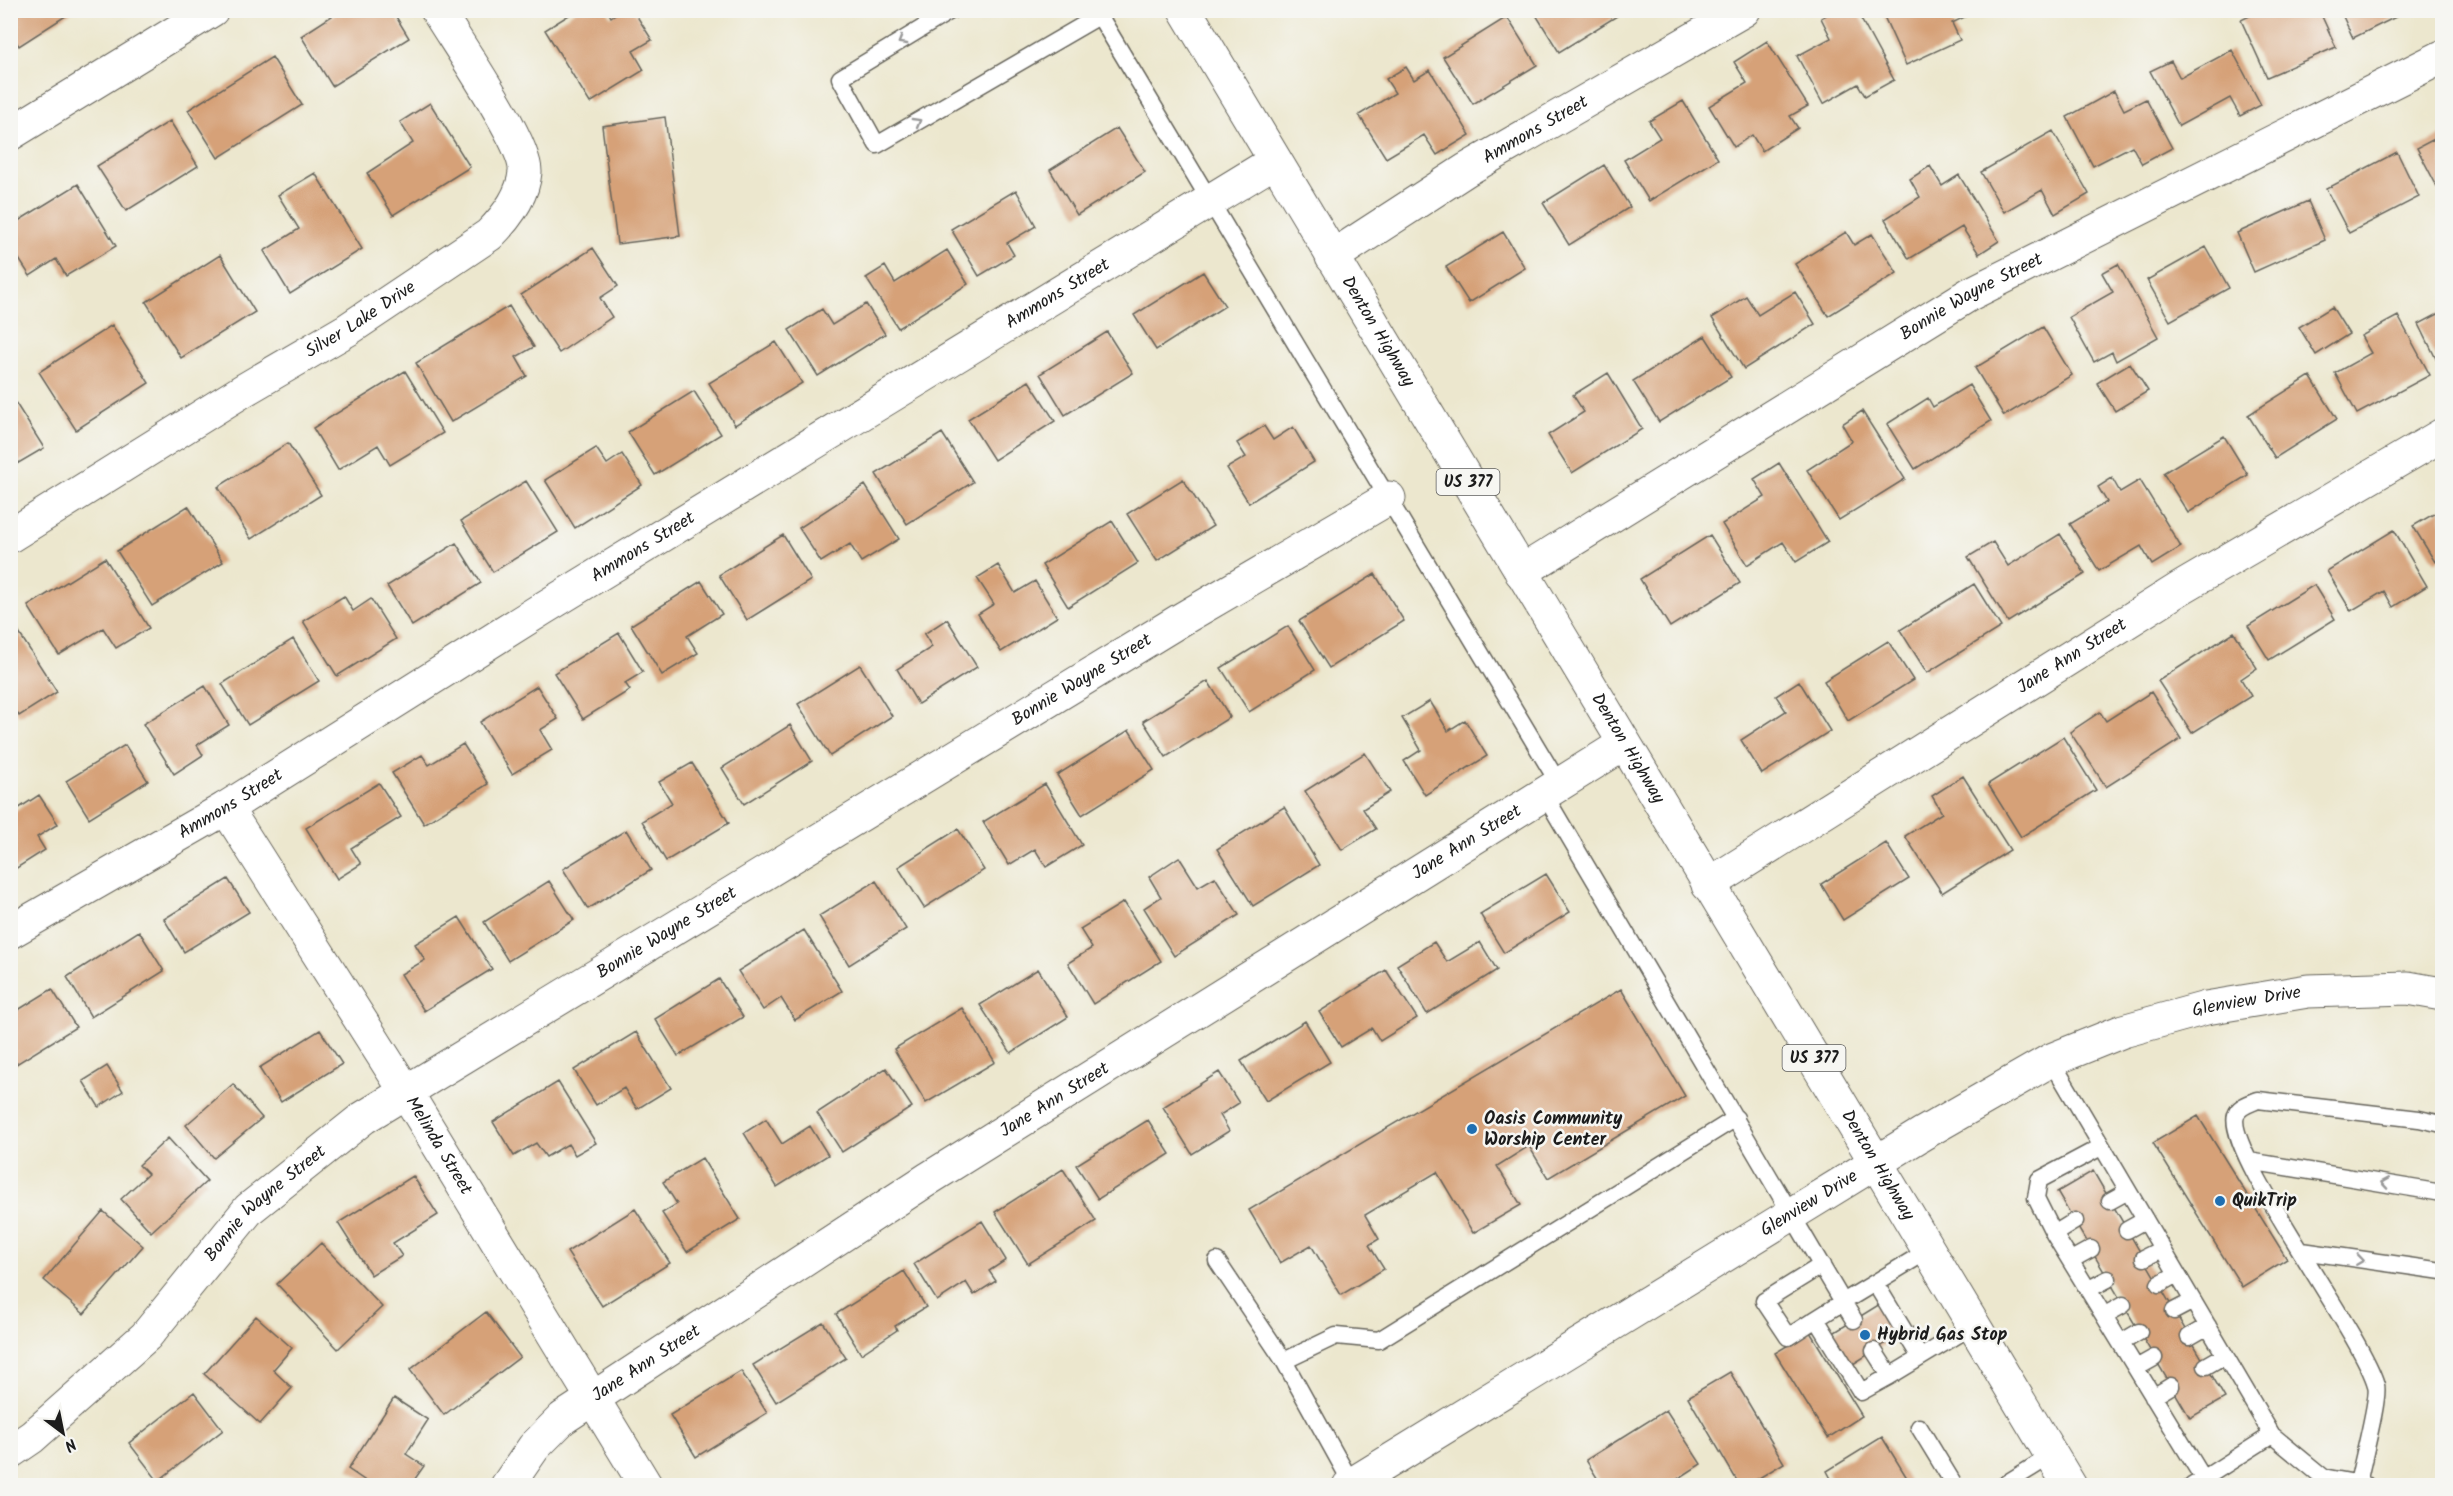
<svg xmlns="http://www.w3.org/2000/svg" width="2453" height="1496" viewBox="0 0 2453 1496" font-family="Kalam,sans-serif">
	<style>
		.building { fill: #d6a178 }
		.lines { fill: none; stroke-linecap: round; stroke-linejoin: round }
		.service-casing { stroke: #65635a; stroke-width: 19 }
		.minor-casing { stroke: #65635a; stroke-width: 35 }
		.secondary-casing { stroke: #65635a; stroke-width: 35 }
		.primary-casing { stroke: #65635a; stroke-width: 35 }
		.service { stroke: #fff; stroke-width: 16 }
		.minor { stroke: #fff; stroke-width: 33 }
		.secondary { stroke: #fff; stroke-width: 33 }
		.primary { stroke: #fff; stroke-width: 33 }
		.oneway { stroke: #999 }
		.poi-dot { fill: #1f6fb2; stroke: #f6f6f2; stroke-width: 2 }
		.labels { text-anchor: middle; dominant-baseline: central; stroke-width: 5; stroke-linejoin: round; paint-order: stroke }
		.shield { fill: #f6f6f2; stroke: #5d5d5c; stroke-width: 1.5 }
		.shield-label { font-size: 16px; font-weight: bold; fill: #1c1c1c }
		.street-label { font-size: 18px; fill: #1c1c1c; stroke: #f6f6f2 }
		.poi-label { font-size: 18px; font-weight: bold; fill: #1c1c1c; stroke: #f6f6f2; text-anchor: start }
	</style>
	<rect width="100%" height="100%" fill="#f6f6f2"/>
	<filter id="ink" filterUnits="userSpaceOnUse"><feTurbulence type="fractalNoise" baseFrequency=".0167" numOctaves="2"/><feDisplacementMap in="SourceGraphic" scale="12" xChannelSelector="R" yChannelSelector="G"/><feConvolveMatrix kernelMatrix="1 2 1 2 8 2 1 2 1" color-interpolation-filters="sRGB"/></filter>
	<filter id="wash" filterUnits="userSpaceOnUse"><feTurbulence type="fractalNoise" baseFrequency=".008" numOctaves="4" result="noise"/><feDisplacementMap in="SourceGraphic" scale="24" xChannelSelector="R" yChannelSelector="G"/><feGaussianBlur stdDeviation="1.35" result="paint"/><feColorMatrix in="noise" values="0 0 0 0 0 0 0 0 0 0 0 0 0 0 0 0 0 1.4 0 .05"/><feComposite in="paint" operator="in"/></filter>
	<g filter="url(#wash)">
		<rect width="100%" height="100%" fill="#ece7ce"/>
		<g id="blocks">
			<!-- building -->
			<path class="building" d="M10 10H75L19 46 10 33Z
				M341 10H392L409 38 332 86 301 36Z
				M577 10H607L611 17 621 10H633L652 40 633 51 644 70 590 103 545 30Z
				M1533 10H1614L1617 16 1559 52Z
				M1835 10H1856L1894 80 1865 96 1858 84 1823 104 1797 56 1831 38 1821 18Z
				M1886 10H1969L1971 14 1952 23 1960 40 1906 65 1882 12Z
				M2262 10H2319L2336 47 2267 77 2241 20Z
				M2340 10H2410L2353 38Z
				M1507 17 1537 65 1473 104 1443 57Z
				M1767 41 1808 106 1790 116 1798 128 1762 151 1752 135 1734 147 1709 106 1747 83 1734 62Z
				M2232 50 2261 105 2240 116 2230 98 2179 126 2150 71 2171 61 2180 78Z
				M272 57 302 105 218 158 188 110Z
				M1406 67 1414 80 1430 70 1470 135 1437 155 1424 135 1386 158 1359 115 1395 93 1386 79Z
				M2114 91 2124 110 2146 99 2172 148 2142 164 2132 146 2093 166 2067 117Z
				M1683 101 1718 159 1649 201 1624 160 1660 138 1649 121Z
				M430 103 470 167 393 215 367 173 413 143 400 122Z
				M665 117 680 236 617 244 602 126Z
				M170 121 198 166 126 211 97 166Z
				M1117 128 1145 172 1077 215 1050 170Z
				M2053 131 2089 194 2055 214 2042 190 2004 212 1981 172Z
				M2442 135V196L2417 148Z
				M2397 152 2419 197 2349 233 2326 189Z
				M1604 165 1630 207 1569 245 1543 203Z
				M1930 166 1942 186 1959 175 1999 241 1979 254 1962 227 1909 259 1885 219 1920 197 1910 179Z
				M315 173 362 249 290 294 264 251 299 229 278 195Z
				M78 184 116 246 66 276 56 259 30 276 10 245V226Z
				M1016 190 1036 226 1007 243 1014 255 979 276 951 229Z
				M2308 201 2325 240 2254 272 2237 233Z
				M1503 232 1525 268 1469 303 1446 267Z
				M1846 232 1854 245 1872 234 1897 273 1828 316 1795 264Z
				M2206 247 2229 288 2170 321 2147 280Z
				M593 248 618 286 600 298 612 317 559 353 521 295Z
				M947 250 968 284 898 328 866 278 885 266 895 283Z
				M220 255 255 312 181 358 146 302Z
				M2118 264 2158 337 2116 361 2112 352 2094 362 2069 317 2113 292 2102 273Z
				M1203 272 1225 306 1156 350 1134 315Z
				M1795 292 1815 324 1744 369 1712 318 1746 296 1758 315Z
				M866 304 885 334 818 376 789 330 822 309 832 325Z
				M509 306 534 347 516 357 527 376 451 422 416 363Z
				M2332 307 2349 334 2316 355 2299 327Z
				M2442 312V371L2419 324Z
				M2398 316 2430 375 2357 414 2335 373 2371 353 2361 336Z
				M112 325 149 383 76 430 39 372Z
				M2043 327 2072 375 2004 416 1975 368Z
				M1107 332 1133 373 1065 415 1040 374Z
				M1705 336 1731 377 1659 422 1633 381Z
				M776 342 802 383 735 425 709 383Z
				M2130 363 2148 391 2115 411 2097 383Z
				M405 371 443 433 390 465 378 445 338 470 313 428Z
				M1608 373 1642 429 1572 473 1548 435 1584 412 1573 395Z
				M2310 376 2337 419 2275 458 2248 415Z
				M1029 381 1055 421 994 460 968 419Z
				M1969 385 1991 421 1915 469 1887 424 1928 398 1933 407Z
				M694 391 721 434 655 475 628 432Z
				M10 394 44 448 10 468Z
				M1862 411 1905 479 1839 520 1807 470 1852 441 1842 424Z
				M1264 426 1273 440 1293 427 1314 462 1249 503 1227 468 1246 457 1237 443Z
				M942 433 973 482 907 524 876 474Z
				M2224 436 2248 475 2188 513 2163 473Z
				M288 443 321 495 251 539 218 487Z
				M596 448 607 464 622 454 642 485 575 528 545 480Z
				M1779 463 1828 542 1796 562 1783 542 1747 565 1722 524 1765 497 1754 479Z
				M2112 478 2120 492 2140 480 2181 547 2152 565 2141 546 2099 571 2070 524 2107 502 2098 487Z
				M1183 479 1213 526 1157 561 1127 514Z
				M526 481 558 532 493 572 461 521Z
				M865 485 899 539 861 562 850 544 821 562 799 528Z
				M188 506 223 562 152 606 117 551Z
				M2442 509V558L2435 562 2413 526Z
				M1112 521 1138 563 1068 607 1042 565Z
				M2394 530 2427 586 2393 607 2384 591 2351 611 2327 571Z
				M2060 534 2085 574 2008 622 1968 557 1993 542 2008 566Z
				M783 535 811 580 747 620 719 575Z
				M1710 535 1740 583 1670 627 1640 579Z
				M456 543 481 583 412 626 387 586Z
				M105 558 149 628 116 648 103 628 59 655 28 606Z
				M998 565 1015 593 1035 581 1057 617 1001 652 978 614 994 604 977 578Z
				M1375 574 1404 621 1329 668 1299 621Z
				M701 581 722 614 687 636 698 653 662 675 631 625Z
				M1974 584 2001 627 1927 673 1900 630Z
				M2314 585 2335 619 2269 660 2248 626Z
				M344 596 353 611 371 599 396 639 337 676 303 621Z
				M10 619 57 692 19 716 10 702Z
				M947 619 977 667 918 704 897 669 932 647 924 634Z
				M1288 626 1315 670 1249 712 1221 668Z
				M2234 632 2257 668 2241 679 2251 696 2192 733 2158 681Z
				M619 633 643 672 625 683 630 690 583 719 554 673Z
				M293 639 319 681 248 725 222 684Z
				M1888 641 1913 680 1848 721 1824 681Z
				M860 665 892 716 830 756 798 704Z
				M1208 681 1230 717 1166 757 1143 721Z
				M1799 681 1830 731 1762 774 1741 740 1786 711 1776 696Z
				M205 686 229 725 197 745 203 755 174 774 143 724Z
				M537 686 558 719 540 730 552 750 512 774 480 722Z
				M2151 692 2181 739 2106 787 2070 732 2100 712 2106 721Z
				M1430 701 1448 731 1465 720 1487 756 1425 795 1404 761 1421 750 1402 718Z
				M790 725 812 761 744 804 722 768Z
				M1129 730 1154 770 1082 815 1057 775Z
				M2063 737 2096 790 2021 837 1988 784Z
				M463 744 488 784 424 824 392 773 422 755 429 765Z
				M125 745 148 781 89 818 66 781Z
				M1365 753 1390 792 1363 809 1376 829 1342 850 1305 791Z
				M692 763 729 823 666 861 642 821 672 803 659 782Z
				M1963 776 2010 850 1942 893 1905 836 1942 813 1932 796Z
				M379 783 401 817 351 848 361 864 337 879 306 828Z
				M1045 784 1082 845 1046 867 1035 849 1009 865 983 822Z
				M39 795 58 824 37 837 45 850 12 871 10 814Z
				M1284 807 1319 865 1253 906 1217 849Z
				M958 829 984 870 924 908 898 867Z
				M626 830 651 870 588 909 563 869Z
				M1886 843 1909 879 1843 920 1821 884Z
				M1179 857 1198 887 1215 877 1239 915 1174 956 1144 908 1161 897 1149 877Z
				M1546 874 1570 912 1504 953 1480 914Z
				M228 879 249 912 184 952 164 919Z
				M549 881 574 920 508 961 484 922Z
				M876 881 906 929 849 965 819 916Z
				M1124 902 1161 961 1093 1004 1068 963 1092 948 1080 929Z
				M459 917 492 969 424 1011 401 974 425 960 415 944Z
				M804 930 842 991 795 1020 781 998 763 1010 738 971Z
				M139 931 164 971 91 1017 67 977Z
				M1434 942 1447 962 1480 942 1497 970 1427 1014 1397 965Z
				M1038 969 1068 1017 1011 1053 980 1005Z
				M1386 970 1417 1018 1380 1041 1372 1028 1341 1047 1319 1012Z
				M719 979 743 1017 678 1056 655 1019Z
				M52 989 76 1027 10 1068V1015Z
				M1621 989 1685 1096 1548 1178 1529 1146 1497 1166 1521 1205 1473 1233 1437 1172 1365 1215 1379 1239 1369 1245 1384 1269 1341 1295 1311 1245 1280 1263 1249 1210Z
				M962 1008 995 1062 926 1103 894 1049Z
				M1305 1021 1330 1062 1266 1101 1241 1061Z
				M320 1030 342 1064 281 1102 259 1068Z
				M636 1032 671 1088 637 1109 624 1088 596 1105 574 1070Z
				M107 1066 123 1091 99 1107 83 1081Z
				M886 1068 912 1107 842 1152 817 1113Z
				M1219 1072 1239 1103 1220 1115 1229 1131 1192 1154 1163 1107Z
				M558 1082 596 1143 575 1155 568 1144 546 1157 536 1143 514 1156 493 1122Z
				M233 1084 262 1118 214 1158 186 1125Z
				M2198 1116 2287 1259 2242 1287 2153 1143Z
				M766 1119 782 1144 810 1126 828 1155 777 1187 744 1133Z
				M1148 1120 1170 1154 1098 1199 1076 1165Z
				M168 1138 207 1181 151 1232 121 1199 148 1174 139 1165Z
				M702 1158 740 1219 687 1252 662 1213 677 1204 663 1182Z
				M1063 1169 1096 1221 1028 1264 995 1212Z
				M2093 1171 2225 1398 2190 1418 2057 1192Z
				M413 1176 438 1215 393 1243 402 1256 371 1275 338 1223Z
				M635 1209 670 1263 602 1306 567 1252Z
				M103 1211 143 1246 84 1314 44 1280Z
				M982 1221 1006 1260 989 1271 996 1281 974 1295 966 1282 937 1301 914 1264Z
				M321 1243 382 1307 338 1349 277 1284Z
				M904 1271 926 1307 895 1326 897 1330 861 1354 836 1314Z
				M1880 1304 1899 1335 1850 1366 1830 1335Z
				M486 1312 520 1357 444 1415 410 1370Z
				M256 1316 292 1348 273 1370 292 1388 260 1424 204 1374Z
				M823 1322 846 1358 776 1402 753 1365Z
				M1810 1332 1862 1416 1828 1438 1775 1353Z
				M741 1371 767 1413 696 1457 670 1415Z
				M1730 1372 1784 1463 1746 1486H1740L1688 1397Z
				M194 1392 223 1430 158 1481 129 1443Z
				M394 1398 428 1420 406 1454 424 1466 410 1486H373L348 1469Z
				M1666 1410 1701 1464 1667 1486H1602L1586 1460Z
				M1882 1437 1912 1486H1835L1827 1471Z"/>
		</g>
	</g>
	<g filter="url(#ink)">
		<use href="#blocks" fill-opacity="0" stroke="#65635a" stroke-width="1.5"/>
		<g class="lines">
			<defs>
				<path id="service" d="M952 10 840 78 877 145 1099 16
					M1096 10 1559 784
					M1544 794 1843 1302 1929 1250
					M2051 1060 2272 1435 2192 1486
					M2101 1147 2039 1180 2036 1198 2054 1234 2203 1478
					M2249 1161 2442 1193
					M2110 1201 2128 1191
					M2127 1230 2145 1220
					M2054 1234 2075 1221
					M2302 1251 2442 1271
					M2144 1258 2162 1249
					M2071 1260 2091 1249
					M1217 1261 1284 1361 1352 1484
					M1875 1283 1920 1357
					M2159 1284 2177 1274
					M2089 1289 2108 1279
					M2174 1311 2193 1301
					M2105 1315 2123 1305
					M1816 1319 1788 1337 1764 1301 1822 1265
					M1854 1320 1843 1302 1816 1319 1861 1392 1890 1376
					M2189 1337 2208 1326
					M2122 1342 2139 1332
					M1874 1351 1890 1376 1974 1325
					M1284 1361 1336 1336 1379 1340 1736 1118
					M2206 1366 2225 1355
					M2138 1367 2154 1358
					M2153 1397 2171 1386
					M1919 1427 1955 1486
					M2272 1435 2323 1477 2322 1486
					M2323 1477 2366 1485
					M2358 1484C2361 1466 2380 1397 2376 1385 2361 1332 2224 1151 2236 1115 2239 1106 2249 1104 2258 1100L2419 1119 2442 1124
					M2002 1486 2052 1455"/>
				<g id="minor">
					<path d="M10 134 212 10"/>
					<path id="s1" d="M1332 257 1466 170 1744 10"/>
					<path id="s2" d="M10 536 244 390 347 330 489 235C505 219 523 196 525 172 527 144 455 40 437 10"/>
					<path id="s3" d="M1521 572 1970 294 2442 57"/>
					<path id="s4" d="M226 808 406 1092 646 1486"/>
					<path id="s5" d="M1708 885 2179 589 2442 435"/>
					<path id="s6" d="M10 932 226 808 542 609 1275 161"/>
					<path id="s7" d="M10 1452 32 1437 146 1336 249 1209 363 1118 1182 619 1389 498"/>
					<path id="s8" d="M507 1486 534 1447 563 1418 928 1179 1624 744"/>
				</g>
				<g id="secondary">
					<path id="s9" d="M1349 1486 1922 1134 2051 1060 2123 1031 2206 1008 2308 991 2408 988 2442 994"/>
				</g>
				<g id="primary">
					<path id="s10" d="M1185 10 2070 1486"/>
				</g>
			</defs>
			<!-- service casing -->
			<use href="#service" class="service-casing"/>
			<!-- minor casing -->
			<use href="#minor" class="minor-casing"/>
			<!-- secondary casing -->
			<use href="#secondary" class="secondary-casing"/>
			<!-- primary casing -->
			<use href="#primary" class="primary-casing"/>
			<!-- service -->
			<use href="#service" class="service"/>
			<!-- minor -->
			<use href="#minor" class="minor"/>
			<!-- secondary -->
			<use href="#secondary" class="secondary"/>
			<!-- primary -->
			<use href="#primary" class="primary"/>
		</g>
		<!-- one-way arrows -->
		<defs><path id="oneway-chevron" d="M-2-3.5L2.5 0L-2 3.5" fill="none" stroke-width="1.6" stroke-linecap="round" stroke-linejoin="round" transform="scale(1.5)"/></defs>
		<g class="oneway">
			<use href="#oneway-chevron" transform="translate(902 41) rotate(149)"/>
			<use href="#oneway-chevron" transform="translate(917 122) rotate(-30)"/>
			<use href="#oneway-chevron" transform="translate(2385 1183) rotate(-171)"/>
			<use href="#oneway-chevron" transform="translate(2360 1260) rotate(8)"/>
		</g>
	</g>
	<!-- markers -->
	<g class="poi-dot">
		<circle cx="1472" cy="1129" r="6"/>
		<circle cx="2220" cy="1201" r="6"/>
		<circle cx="1865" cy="1335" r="6"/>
	</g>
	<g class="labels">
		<!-- shield labels -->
		<g class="shield">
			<rect x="1436.5" y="469" width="63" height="26" rx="4.5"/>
			<rect x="1782.5" y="1045" width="63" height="26" rx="4.5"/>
		</g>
		<g class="shield-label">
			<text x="1468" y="482">US 377</text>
			<text x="1814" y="1058">US 377</text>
		</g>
		<!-- street labels -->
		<g class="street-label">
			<text stroke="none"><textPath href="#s1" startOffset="240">Ammons Street</textPath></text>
			<text stroke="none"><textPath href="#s6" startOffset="1227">Ammons Street</textPath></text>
			<text stroke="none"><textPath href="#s3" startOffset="528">Bonnie Wayne Street</textPath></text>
			<text stroke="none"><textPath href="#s2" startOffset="412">Silver Lake Drive</textPath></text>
			<text stroke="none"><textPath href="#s10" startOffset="375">Denton Highway</textPath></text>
			<text stroke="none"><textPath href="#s6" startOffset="741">Ammons Street</textPath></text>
			<text stroke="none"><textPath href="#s5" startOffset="430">Jane Ann Street</textPath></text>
			<text stroke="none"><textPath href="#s7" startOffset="1330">Bonnie Wayne Street</textPath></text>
			<text stroke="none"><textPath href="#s10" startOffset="861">Denton Highway</textPath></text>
			<text stroke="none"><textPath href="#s6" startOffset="255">Ammons Street</textPath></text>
			<text stroke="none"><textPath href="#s8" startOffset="1160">Jane Ann Street</textPath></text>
			<text stroke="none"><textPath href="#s7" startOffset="844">Bonnie Wayne Street</textPath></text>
			<text stroke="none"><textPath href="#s9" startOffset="1026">Glenview Drive</textPath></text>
			<text stroke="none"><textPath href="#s8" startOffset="674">Jane Ann Street</textPath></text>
			<text stroke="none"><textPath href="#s4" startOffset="399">Melinda Street</textPath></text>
			<text stroke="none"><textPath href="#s10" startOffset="1347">Denton Highway</textPath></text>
			<text stroke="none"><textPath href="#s9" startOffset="540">Glenview Drive</textPath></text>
			<text stroke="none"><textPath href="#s7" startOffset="358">Bonnie Wayne Street</textPath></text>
			<text stroke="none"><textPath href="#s8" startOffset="188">Jane Ann Street</textPath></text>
		</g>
		<!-- poi labels -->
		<g class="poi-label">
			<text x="1484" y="1119">Oasis Community<tspan x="1484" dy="21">Worship Center</tspan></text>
			<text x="2232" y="1201">QuikTrip</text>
			<text x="1877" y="1335">Hybrid Gas Stop</text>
		</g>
	</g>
	<!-- margin -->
	<rect width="2453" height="1496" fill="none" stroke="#f6f6f2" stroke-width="36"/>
	<!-- north arrow -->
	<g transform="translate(63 1433) rotate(148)" stroke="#f6f6f2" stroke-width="4.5" paint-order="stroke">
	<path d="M0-4.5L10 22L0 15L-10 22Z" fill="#1c1c1c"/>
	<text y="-9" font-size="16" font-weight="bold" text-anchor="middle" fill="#1c1c1c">N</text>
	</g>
</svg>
